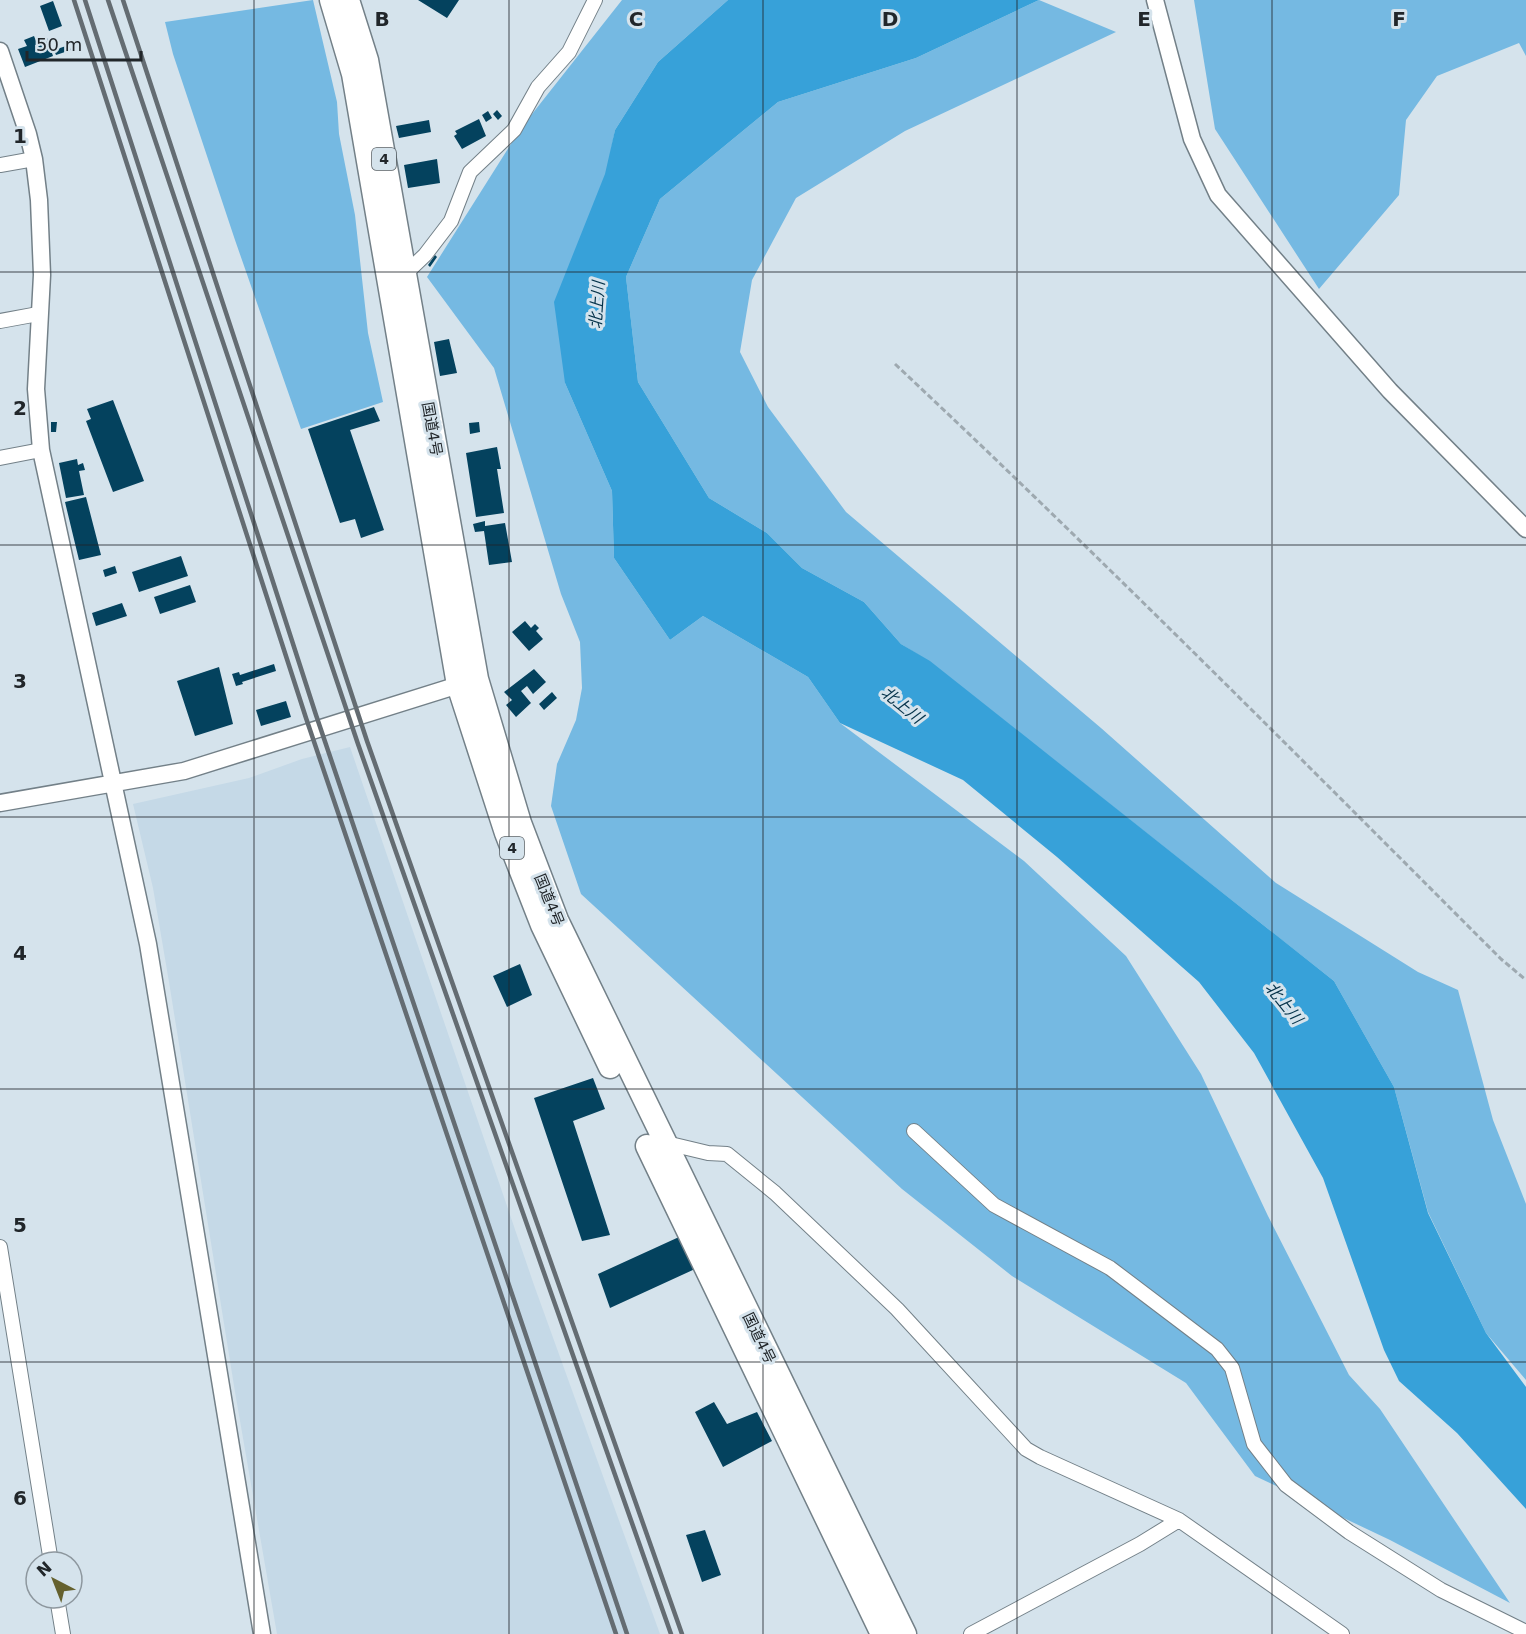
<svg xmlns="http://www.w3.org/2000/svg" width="1526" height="1634" viewBox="0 0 1526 1634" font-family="'DejaVu Sans','Noto Sans JP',sans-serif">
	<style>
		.built { fill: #c5d9e7 }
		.green { fill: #75b9e2 }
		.water { fill: #37a1d9 }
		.building { fill: #04425e }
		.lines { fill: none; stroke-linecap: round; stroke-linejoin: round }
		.minor-casing { stroke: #738088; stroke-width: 16 }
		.tertiary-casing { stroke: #738088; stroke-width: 19 }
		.trunk-casing { stroke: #738088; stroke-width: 25 }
		.path { stroke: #9ea9b0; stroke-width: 3; stroke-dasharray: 6 3; stroke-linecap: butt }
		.minor { stroke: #fff; stroke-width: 14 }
		.tertiary { stroke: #fff; stroke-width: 16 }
		.trunk { stroke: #fff; stroke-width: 22 }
		.rail { stroke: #646c72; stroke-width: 4.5 }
		.grid { fill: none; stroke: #21262a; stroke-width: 1.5; stroke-opacity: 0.55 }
		.labels { text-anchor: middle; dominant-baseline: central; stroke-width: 6; stroke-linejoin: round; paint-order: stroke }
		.shield { fill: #d5e3ec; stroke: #575f64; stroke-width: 1.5 }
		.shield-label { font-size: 14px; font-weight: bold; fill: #21262a }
		.street-label { font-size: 15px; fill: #21262a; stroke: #d5e3ec }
		.water-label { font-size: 16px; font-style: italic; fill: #043249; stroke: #d5e3ec }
		.grid-label { font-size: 20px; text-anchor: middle; font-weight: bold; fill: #21262a; stroke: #d5e3ec; stroke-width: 6; stroke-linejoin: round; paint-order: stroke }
	</style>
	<rect width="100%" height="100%" fill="#d5e3ec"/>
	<!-- built -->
	<path class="built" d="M350 747 534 1285 660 1634H277L235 1392 169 982 153 888 133 804 249 778 302 759Z"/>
	<!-- green -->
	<path class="green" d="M313 0 337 102 339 134 355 215 368 333 383 402 301 429 235 240 173 54 165 22Z
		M622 0H728L658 62 615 130 565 383 612 491 614 558 670 640 703 616 808 677 840 723 1024 861 1126 956 1201 1074 1268 1216 1349 1375 1380 1409 1510 1603 1390 1540 1255 1476 1186 1383 1012 1276 902 1189 581 894 551 806 557 764 576 720 582 688 580 642 561 594 494 368 427 277 521 128Z
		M1039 0 1116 32 905 131 796 198 752 280 740 352 768 407 846 512 1101 728 1276 883 1418 972 1458 990 1493 1120 1526 1204V1380L1486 1333 1428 1212 1394 1087 1334 981 930 662 901 644 864 602 802 568 767 533 709 498 638 382 626 277 660 199 778 102 916 58Z
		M1194 0H1526V56L1519 43 1437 76 1406 120 1399 195 1319 289 1215 129Z"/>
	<!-- water -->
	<path class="water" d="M728 0H1039L916 58 778 102 660 199 626 277 638 382 709 498 767 533 802 568 864 602 901 644 930 661 1334 981 1394 1087 1428 1213 1486 1333 1526 1387V1509L1457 1433 1399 1381 1384 1350 1323 1178 1254 1053 1199 982 1057 857 963 780 840 723 808 677 703 616 670 640 614 558 612 491 565 383 554 302 605 174 615 130 658 62Z"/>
	<!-- building -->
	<path class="building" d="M418 0H459L447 18Z
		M53 1 62 26 49 31 40 6Z
		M34 36 36 41 47 38 53 56 25 67 18 49 27 46 24 40Z
		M69 45 71 50 56 55 54 50Z
		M497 110 502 116 498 120 493 114Z
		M488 111 492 118 486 122 482 115Z
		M479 119 486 136 462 149 454 136 457 134 455 131Z
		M429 120 431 132 399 138 396 126Z
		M437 159 440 183 408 188 404 165Z
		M435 255 437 257 430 267 428 265Z
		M449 339 457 373 440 376 434 342Z
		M113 400 144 481 113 492 86 421 91 419 87 409Z
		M374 407 380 421 350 430 384 530 361 538 355 519 340 523 308 429Z
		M51 422H57L56 432H51Z
		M479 422 480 432 470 434 469 423Z
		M497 447 501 469H497L504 513 476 517 466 453Z
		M77 459 78 465 83 463 85 470 79 471 84 495 66 498 59 463Z
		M86 497 101 555 79 560 65 502Z
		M485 521V526L505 523 512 562 489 565 484 531 475 532 473 524Z
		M181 556 188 576 139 592 132 572Z
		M115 566 117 573 105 577 103 570Z
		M190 585 196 602 160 614 154 597Z
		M122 603 127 616 96 626 92 613Z
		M525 621 531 628 535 624 539 628 536 631 543 639 529 651 512 632Z
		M274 664 276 671 242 682 243 684 236 686 232 674 239 672 240 675Z
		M219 667 233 724 195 736 177 681Z
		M534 669 546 682 533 694 527 686 521 691 531 703 516 717 506 705 512 700 504 692Z
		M552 692 557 698 544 710 539 704Z
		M286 701 291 717 261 726 256 710Z
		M520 964 532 995 507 1007 493 976Z
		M593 1078 605 1109 573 1121 610 1235 582 1241 534 1098Z
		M679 1237 695 1269 610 1308 598 1274Z
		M714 1402 727 1424 757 1412 772 1441 723 1467 695 1412Z
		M705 1530 721 1575 702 1582 686 1535Z"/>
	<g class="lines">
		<defs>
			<path id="minor" d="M0 165 34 159
				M402 277 425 255 451 221 470 172 514 130 538 87 569 52 595 0
				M0 321 38 314
				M0 458 41 450
				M914 1131 994 1205 1110 1268 1217 1349 1232 1368 1254 1444 1286 1485 1349 1532 1441 1590 1526 1632
				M662 1142 708 1153 727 1154 775 1193 897 1309 1026 1449 1040 1457 1179 1520 1342 1634
				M0 1247 51 1562
				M57 1598 63 1634
				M971 1634 1140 1544 1179 1520"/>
			<path id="tertiary" d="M1155 0 1192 139 1218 195 1390 391 1526 529
				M0 51 28 134 34 159 39 200 42 275 36 389 41 450 148 944 262 1634
				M0 803 184 771 468 682"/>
			<path id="trunk" d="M331 0 353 74 458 685 506 833 542 925 610 1067
				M348 0 367 60 477 679 520 823 557 920 905 1634
				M647 1146 882 1634"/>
		</defs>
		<!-- minor casing -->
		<use href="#minor" class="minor-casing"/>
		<!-- tertiary casing -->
		<use href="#tertiary" class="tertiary-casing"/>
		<!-- trunk casing -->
		<use href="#trunk" class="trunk-casing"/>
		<!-- path -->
		<path class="path" d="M895 364C1102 558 1301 759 1501 959L1526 980"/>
		<!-- minor -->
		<use href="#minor" class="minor"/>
		<!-- tertiary -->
		<use href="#tertiary" class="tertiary"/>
		<!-- trunk -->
		<use href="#trunk" class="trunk"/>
		<!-- rail -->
		<path class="rail" d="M74 0 306 718 616 1634
			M85 0 316 715 627 1634
			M108 0 358 744 671 1634
			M123 0 367 741 682 1634"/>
	</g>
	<!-- grid -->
	<path class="grid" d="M254 0V1634M509 0V1634M763 0V1634M1017 0V1634M1272 0V1634M0 272H1526M0 545H1526M0 817H1526M0 1089H1526M0 1362H1526"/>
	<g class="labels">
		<!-- shield labels -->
		<g class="shield">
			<rect x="372" y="148" width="24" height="22" rx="4.5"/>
			<rect x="500" y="837" width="24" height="22" rx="4.5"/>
		</g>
		<g class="shield-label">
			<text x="384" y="159">4</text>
			<text x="512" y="848">4</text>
		</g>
		<!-- street labels -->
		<g class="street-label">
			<text transform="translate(432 429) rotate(80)">国道4号</text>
			<text transform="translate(549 900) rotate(68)">国道4号</text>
			<text transform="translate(759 1338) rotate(64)">国道4号</text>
		</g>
		<!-- water labels -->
		<g class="water-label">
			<text transform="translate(597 305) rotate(-86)">北上川</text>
			<text transform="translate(902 705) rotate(39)">北上川</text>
			<text transform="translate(1284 1003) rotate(51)">北上川</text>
		</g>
	</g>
	<g class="grid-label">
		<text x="382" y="26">B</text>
		<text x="636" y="26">C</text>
		<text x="890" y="26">D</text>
		<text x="1144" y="26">E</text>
		<text x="1399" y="26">F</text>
		<text x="20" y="143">1</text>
		<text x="20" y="415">2</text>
		<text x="20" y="688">3</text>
		<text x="20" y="960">4</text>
		<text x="20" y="1232">5</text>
		<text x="20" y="1505">6</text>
	</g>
	<!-- north arrow -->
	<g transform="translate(54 1580) rotate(318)"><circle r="28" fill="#d5e3ec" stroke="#8d979e" stroke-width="1.5"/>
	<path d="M0-4.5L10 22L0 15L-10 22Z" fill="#65612e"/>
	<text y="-9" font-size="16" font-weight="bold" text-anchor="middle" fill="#21262a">N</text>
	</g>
	<!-- scale -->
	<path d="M27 51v9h114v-9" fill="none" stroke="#21262a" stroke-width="3"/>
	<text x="36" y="51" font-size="18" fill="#21262a" stroke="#d5e3ec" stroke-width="4.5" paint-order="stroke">50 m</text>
</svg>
